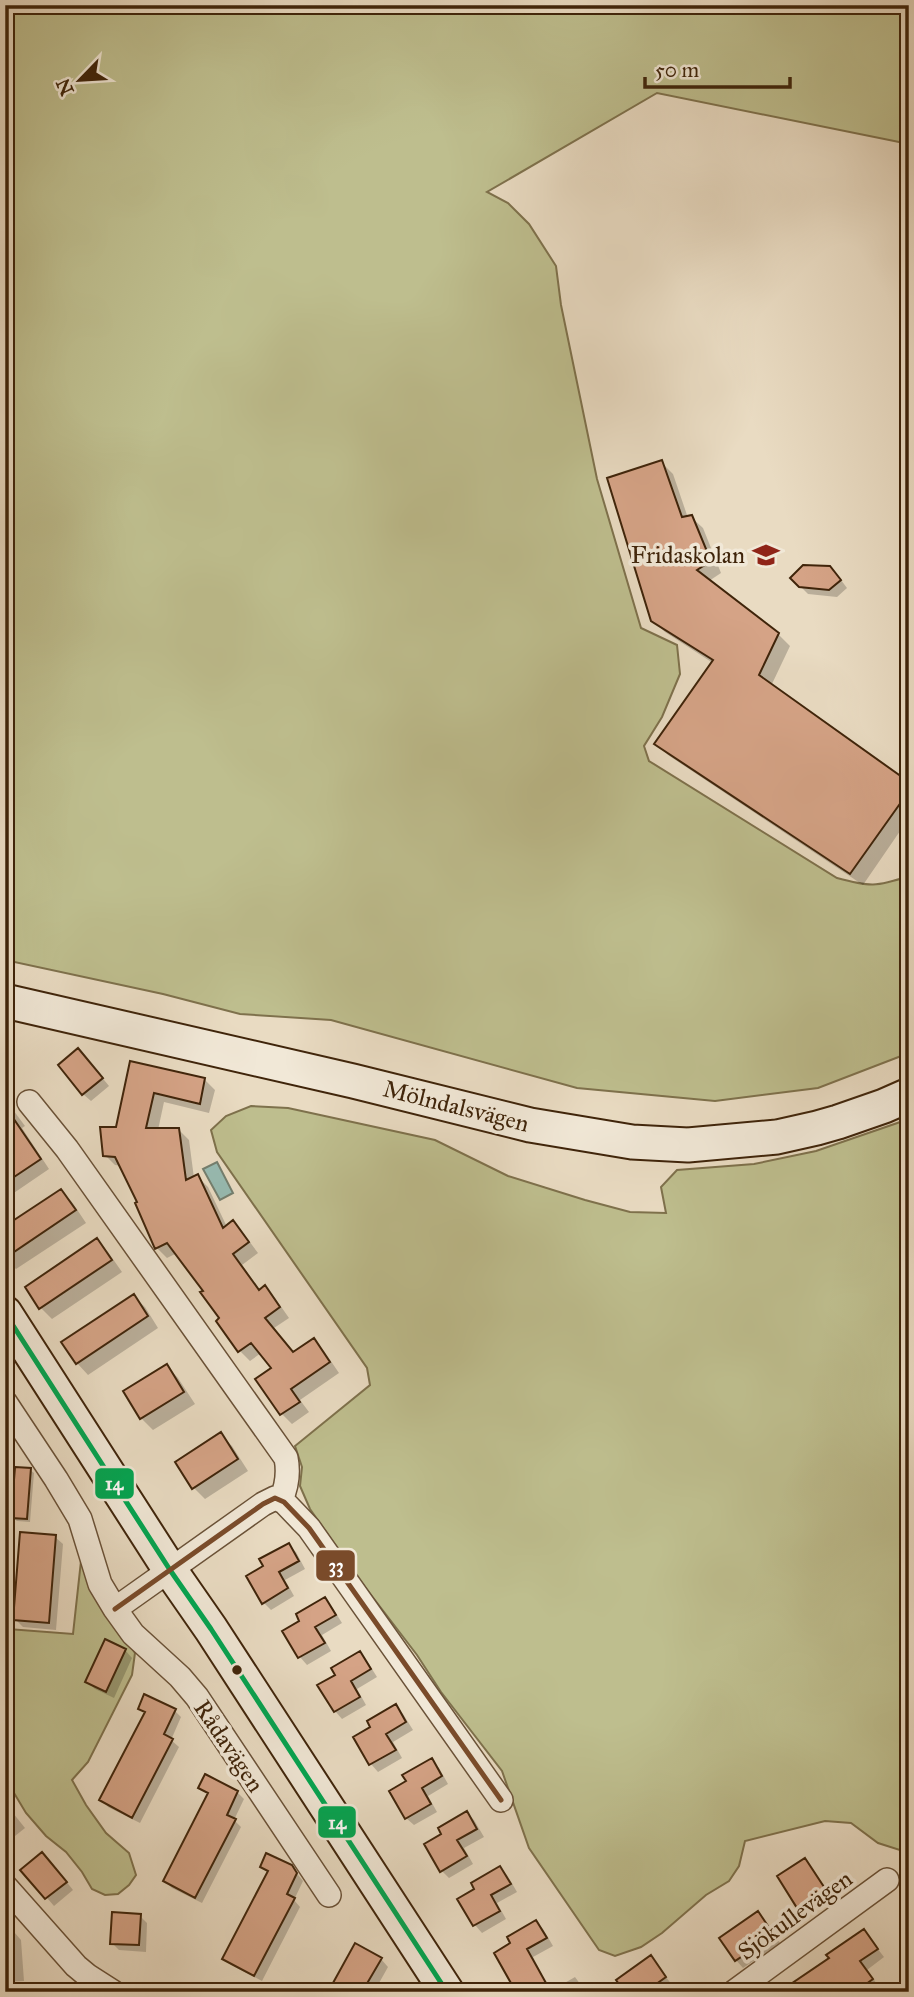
<svg xmlns="http://www.w3.org/2000/svg" width="914" height="1997" viewBox="0 0 914 1997" font-family="'IM FELL Great Primer',serif">
	<style>
		.green { fill: #bebe8e; stroke: #7e714c; stroke-width: 2 }
		.water { fill: #97bbb2; stroke: #747f6f; stroke-width: 2 }
		.shadow { fill: #0003 }
		.building { fill: #d5a386; stroke: #3f240a; stroke-width: 2 }
		.lines { fill: none; stroke-linecap: round; stroke-linejoin: round }
		.street-casing { stroke: #6a5238; stroke-width: 26 }
		.secondary-casing { stroke: #3f240a; stroke-width: 37 }
		.street { stroke: #f1e8d7; stroke-width: 23 }
		.secondary { stroke: #f1e8d7; stroke-width: 33 }
		.bus-1-casing { stroke: #f1e8d7; stroke-width: 10 }
		.bus-2-casing { stroke: #f1e8d7; stroke-width: 10 }
		.bus-1 { stroke: #00a651; stroke-width: 5 }
		.bus-2 { stroke: #7a4b2a; stroke-width: 5 }
		.bus-dot { fill: #3f240a; stroke: #f1e8d7; stroke-width: 2.5 }
		.labels { text-anchor: middle; dominant-baseline: central; stroke-width: 7; stroke-linejoin: round; paint-order: stroke }
		.poi-label { font-size: 24px; fill: #3f240a; stroke: #f1e8d7; text-anchor: end }
		.street-label { font-size: 24px; fill: #3f240a; stroke: #f1e8d7 }
		.line-badge { stroke: #f1e8d7; stroke-width: 2.5 }
		.badge-label { font-size: 19px; text-anchor: middle; font-weight: bold; fill: #fff }
	</style>
	<rect width="100%" height="100%" fill="#e9dbc2"/>
	<filter id="stains"><feTurbulence type="fractalNoise" baseFrequency=".00286" numOctaves="4"/><feColorMatrix values="0 0 0 0 .2 0 0 0 0 .09 0 0 0 0 .02 0 0 0 .5 -.17"/></filter>
	<radialGradient id="worn" r=".72"><stop offset=".6" stop-color="#630" stop-opacity="0"/><stop offset="1" stop-color="#630" stop-opacity=".3"/></radialGradient>
	<!-- green -->
	<path class="green" d="M5 5H909V144L657 93 487 192 508 203 529 224 556 266 561 305 597 479 641 628 677 645 680 674 662 717 644 746 649 761 837 878C870 887 876 887 909 876V1053L818 1088 715 1101 577 1088 331 1020 240 1014 163 994 5 960Z
		M251 1106 288 1108 435 1140 508 1176 585 1200 630 1212 666 1213 661 1187 677 1170 754 1164 816 1151 909 1119V1853L878 1843 851 1823 825 1821 745 1841 739 1866 729 1881 706 1895 662 1933 641 1947 615 1956 599 1950 529 1848 502 1771 441 1692 417 1655 358 1578 310 1509 300 1486 302 1467 295 1446 370 1385 367 1368 217 1152 211 1130 226 1116Z
		M81 1561 100 1598 135 1653 132 1675 88 1762 72 1780 86 1805 106 1833 129 1853 136 1875 129 1885 118 1894 105 1895 92 1889 82 1872 66 1852 46 1836 26 1813 5 1778V1751L9 1745 10 1723 5 1715V1632L8 1629 73 1634Z"/>
	<!-- water -->
	<path class="water" d="M217 1162 233 1193 220 1200 203 1169Z"/>
	<!-- shadow -->
	<path class="shadow" d="M661 462 673 474 688 518 691 517 703 528 721 573 709 581 778 634 790 646 771 686 909 784V818L863 885 668 755 657 744 713 663 665 632 652 620Z
		M838 576 847 588 837 597 808 594 792 578Z
		M86 1058 109 1086 91 1101 83 1094Z
		M132 1063 205 1080 215 1090 209 1113 164 1102 158 1130H179L189 1140 194 1178 198 1177 208 1187 227 1227 233 1223 243 1233 258 1253 242 1265 261 1291 265 1288 275 1298 289 1318 274 1328 294 1354 314 1341 324 1351 339 1373 300 1400 309 1412 292 1424 282 1414 257 1379 274 1368 261 1353 250 1361 240 1351 218 1321 221 1319 205 1291 177 1253 167 1258 157 1248 140 1203 122 1166 115 1165 105 1155 117 1129Z
		M5 1099 25 1126 22 1128 49 1169 5 1199Z
		M61 1191 72 1202 86 1223 16 1269 5 1259V1228Z
		M97 1241 108 1252 122 1272 52 1319 41 1308 27 1288Z
		M133 1296 145 1307 158 1328 88 1375 77 1363Z
		M167 1366 178 1378 195 1404 153 1430 141 1418 125 1392Z
		M220 1434 232 1446 248 1471 205 1499 194 1488Z
		M30 1470 34 1473 30 1522 17 1521 13 1518Z
		M55 1537 63 1544 56 1630 23 1627 15 1619Z
		M288 1545 296 1552 305 1569 285 1580 294 1596 271 1610 263 1602 265 1567Z
		M325 1600 332 1607 342 1623 322 1635 331 1651 307 1665 300 1657 285 1631 302 1621Z
		M125 1650 132 1658 114 1698 95 1689 87 1682Z
		M360 1654 367 1661 377 1677 357 1689 366 1705 342 1719 335 1711Z
		M396 1706 403 1714 413 1730 393 1742 402 1758 378 1772 371 1764 356 1738 373 1728Z
		M140 1708 174 1710 181 1717 171 1740 179 1747 140 1823 108 1807 102 1800 146 1714Z
		M431 1760 439 1768 448 1784 428 1796 437 1812 414 1825 406 1818 408 1782Z
		M205 1776 237 1792 244 1799 234 1820 241 1827 202 1903 172 1888 165 1881 209 1795 200 1787Z
		M5 1803 25 1828 5 1844Z
		M467 1813 474 1820 484 1837 464 1848 473 1864 449 1878 442 1871 444 1835Z
		M805 1860 812 1868 832 1898 806 1915 799 1907 779 1876Z
		M50 1861 73 1890 54 1906 23 1870Z
		M262 1866H291L303 1881 294 1900 300 1907 262 1981 231 1965 224 1958 268 1873Z
		M500 1868 507 1875 517 1892 497 1903 506 1919 482 1933 475 1925 460 1899 477 1889Z
		M758 1913 765 1921 780 1943 743 1968 736 1960Z
		M140 1916 147 1923 146 1952 119 1950 112 1943Z
		M536 1922 543 1929 553 1946 533 1957 542 1974 518 1987 513 1944Z
		M864 1931 884 1957 867 1970 879 1987 873 1992H782L831 1959Z
		M14 1932 21 1940 24 1981 5 1982V1933Z
		M651 1957 672 1985 662 1992H627Z
		M381 1959 388 1967 374 1992H330Z
		M575 1977 586 1992H549Z"/>
	<!-- building -->
	<path class="building" d="M662 460 682 517 692 515 711 561 697 570 779 633 759 675 909 782V791L850 874 654 744 713 660 651 621 607 478Z
		M803 565 830 566 841 580 829 590 799 587 790 578Z
		M78 1048 103 1078 82 1095 58 1065Z
		M130 1061 205 1078 200 1104 154 1093 146 1128H179L186 1180 198 1174 223 1228 233 1220 249 1242 233 1254 259 1290 265 1285 280 1307 265 1318 293 1352 314 1338 330 1362 291 1389 300 1402 280 1415 255 1379 271 1368 251 1343 238 1352 216 1321 219 1318 200 1292 203 1291 167 1243 155 1249 135 1203 137 1202 115 1157 103 1156 100 1127H116Z
		M5 1106 41 1159 5 1183Z
		M61 1189 76 1210 5 1258V1226Z
		M97 1238 112 1260 39 1309 25 1287Z
		M134 1294 148 1316 76 1364 61 1342Z
		M167 1364 184 1392 140 1419 123 1391Z
		M221 1432 238 1459 192 1489 175 1462Z
		M15 1467 31 1468 27 1519 11 1518Z
		M20 1532 56 1535 49 1623 13 1620Z
		M289 1543 299 1561 279 1572 288 1588 262 1604 246 1576 263 1566 259 1559Z
		M325 1597 336 1615 315 1627 325 1643 298 1658 282 1631 299 1621 296 1614Z
		M105 1639 126 1649 106 1692 85 1682Z
		M360 1651 371 1669 351 1681 360 1697 334 1712 317 1685 335 1675 331 1668Z
		M144 1694 176 1709 164 1734 173 1739 132 1818 99 1800 145 1712 138 1709Z
		M396 1704 406 1722 386 1734 396 1750 369 1765 353 1737 370 1727 367 1721Z
		M432 1758 442 1776 422 1788 431 1804 405 1819 389 1791 406 1781 402 1775Z
		M205 1774 238 1791 227 1815 236 1819 195 1898 163 1881 208 1793 198 1788Z
		M467 1811 477 1829 457 1840 467 1856 440 1872 424 1844 441 1834 438 1828Z
		M42 1852 67 1882 45 1899 20 1870Z
		M266 1853 292 1865 297 1873 287 1894 295 1898 254 1976 222 1959 268 1871 260 1867Z
		M805 1858 826 1890 797 1908 777 1876Z
		M500 1866 511 1884 491 1895 500 1911 473 1926 457 1899 474 1889 471 1883Z
		M758 1911 774 1935 735 1961 719 1938Z
		M112 1912 141 1914 139 1945 110 1944Z
		M536 1920 547 1938 527 1949 551 1992H516L494 1953 510 1943 507 1937Z
		M864 1929 878 1949 860 1961 873 1979 855 1992H779L829 1958 826 1955Z
		M355 1943 382 1958 362 1992H328Z
		M651 1955 666 1977 645 1992H625L616 1980Z"/>
	<g class="lines">
		<defs>
			<path id="street" d="M29 1102 67 1149 286 1458C289 1473 287 1486 281 1500
				M5 1402 56 1479 80 1519 100 1584 115 1609 133 1634 180 1677 197 1697 329 1895
				M115 1609 263 1504 275 1498 284 1502 309 1528 501 1800
				M5 1886 76 1966 88 1976 113 1992
				M734 1992 887 1880"/>
			<path id="secondary" d="M5 1001 353 1081 530 1125 632 1142 688 1145 777 1137 817 1128 838 1122 884 1106 909 1095
				M5 1313 170 1570 211 1629 447 1992"/>
		</defs>
		<!-- street casing -->
		<use href="#street" class="street-casing"/>
		<!-- secondary casing -->
		<use href="#secondary" class="secondary-casing"/>
		<!-- street -->
		<use href="#street" class="street"/>
		<!-- secondary -->
		<use href="#secondary" class="secondary"/>
		<defs>
			<path id="bus-1" d="M5 1313 170 1570 211 1629 447 1992"/>
			<path id="bus-2" d="M115 1609 263 1504 275 1498 284 1502 309 1528 501 1800"/>
		</defs>
		<!-- bus-1 casing -->
		<use href="#bus-1" class="bus-1-casing"/>
		<!-- bus-2 casing -->
		<use href="#bus-2" class="bus-2-casing"/>
		<!-- bus-1 -->
		<use href="#bus-1" class="bus-1"/>
		<!-- bus-2 -->
		<use href="#bus-2" class="bus-2"/>
	</g>
	<!-- icons -->
	<defs>
		<symbol id="school-bare" viewBox="-9 -9 18 18"><path d="M0-5L7-2L0 1L-7-2ZM-4 1L0 2.5L4 1V4Q0 6-4 4Z" fill="#8f2418" stroke="#f1e8d7" stroke-width="2.5" paint-order="stroke"/></symbol>
	</defs>
	<g fill-rule="evenodd">
		<use href="#school-bare" x="747" y="536" width="38" height="38"/>
	</g>
	<!-- markers -->
	<circle class="bus-dot" cx="237" cy="1670" r="6"/>
	<g class="labels">
		<!-- poi labels -->
		<g class="poi-label">
			<text x="745" y="555">Fridaskolan</text>
		</g>
		<!-- street labels -->
		<g class="street-label">
			<text transform="translate(456 1106) rotate(14)">Mölndalsvägen</text>
			<text transform="translate(229 1746) rotate(56)">Rådavägen</text>
			<text transform="translate(795 1915) rotate(-36)">Sjökullevägen</text>
		</g>
	</g>
	<g class="line-badge">
		<rect x="94" y="1467" width="41" height="33" rx="7" fill="#00a651"/>
		<rect x="315" y="1549" width="41" height="33" rx="7" fill="#7a4b2a"/>
		<rect x="317" y="1805" width="40" height="34" rx="7" fill="#00a651"/>
	</g>
	<g class="badge-label">
		<text x="114" y="1490">14</text>
		<text x="336" y="1572">33</text>
		<text x="337" y="1829">14</text>
	</g>
	<!-- margin -->
	<rect width="914" height="1997" fill="none" stroke="#e9dbc2" stroke-width="28"/>
	<rect x="7" y="7" width="900" height="1983" fill="none" stroke="#3f240a" stroke-width="3.5"/>
	<rect x="14" y="14" width="886" height="1969" fill="none" stroke="#3f240a" stroke-width="2"/>
	<!-- north arrow -->
	<g transform="translate(80 80) rotate(245)" stroke="#f1e8d7" stroke-width="5" paint-order="stroke">
	<path d="M0-5L12 26L0 18L-12 26Z" fill="#3f240a"/>
	<text y="-10" font-size="19" font-weight="bold" text-anchor="middle" fill="#3f240a">N</text>
	</g>
	<!-- scale -->
	<path d="M645 77v10h145v-10" fill="none" stroke="#3f240a" stroke-width="3.5"/>
	<text x="655" y="77" font-size="21" fill="#3f240a" stroke="#f1e8d7" stroke-width="5" paint-order="stroke">50 m</text>
	<rect width="100%" height="100%" filter="url(#stains)"/>
	<rect width="100%" height="100%" fill="url(#worn)"/>
</svg>
